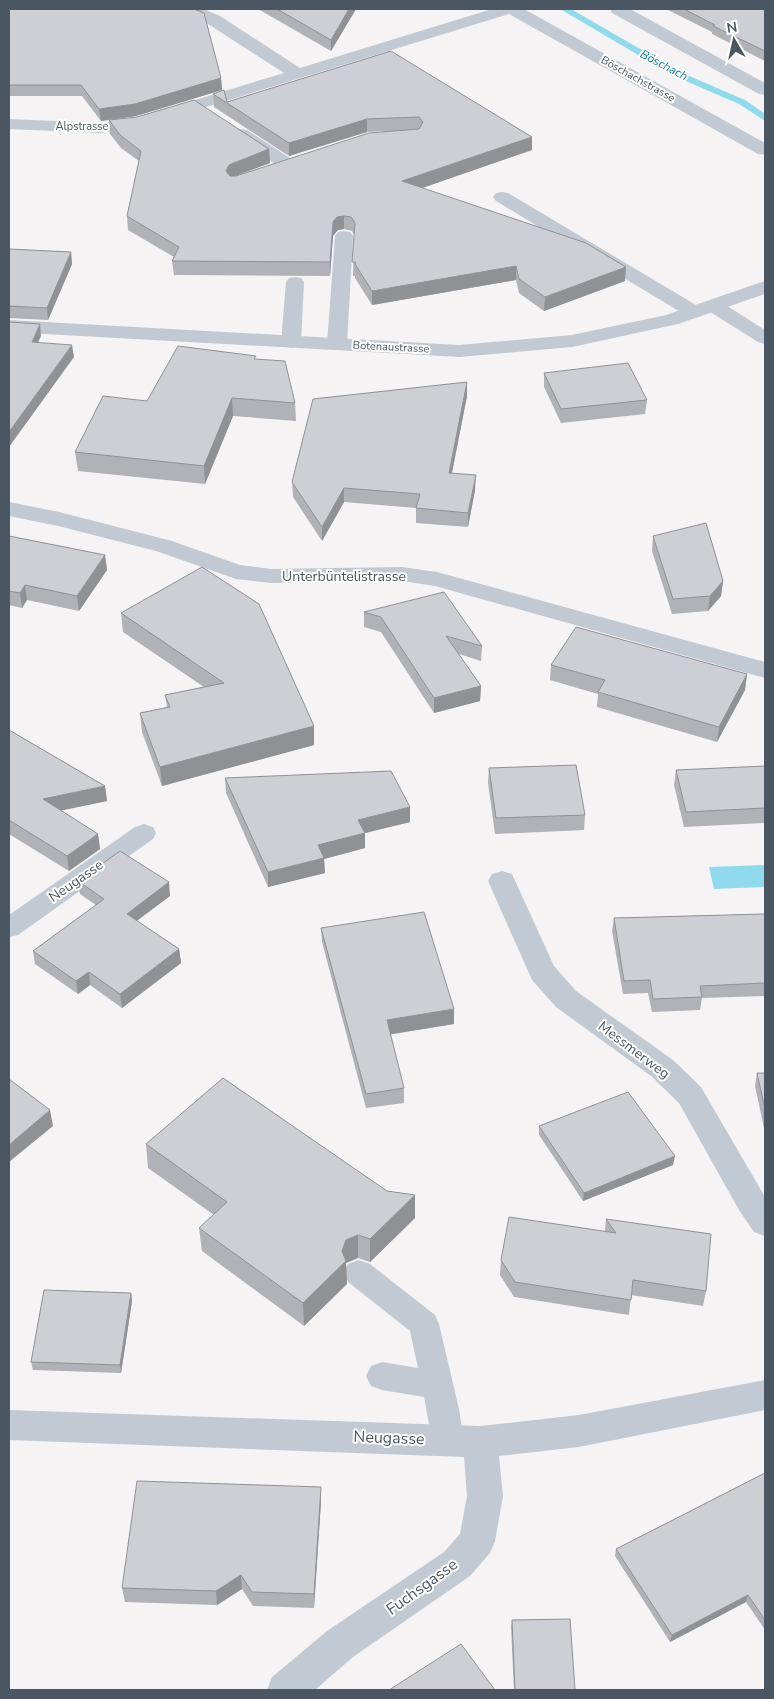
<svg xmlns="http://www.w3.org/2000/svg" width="774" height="1699" viewBox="0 0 774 1699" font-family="'Nunito Sans',sans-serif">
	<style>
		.water { fill: #90daee }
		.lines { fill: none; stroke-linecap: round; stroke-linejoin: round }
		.stream { fill: #90daee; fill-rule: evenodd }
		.service { fill: #c1cad2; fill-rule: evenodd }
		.minor { fill: #c1cad2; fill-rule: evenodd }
		.wall { fill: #b0b2b7 }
		.shaded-wall { fill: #909195 }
		.building { fill: #cdcfd5; stroke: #909195 }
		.labels { text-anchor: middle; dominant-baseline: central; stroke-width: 4; stroke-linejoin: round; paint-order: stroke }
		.far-street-label { font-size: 11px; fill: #4a5661; stroke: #fff }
		.far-water-label { font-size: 12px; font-style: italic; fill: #0c7c9b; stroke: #fff }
		.street-label { font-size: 14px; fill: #4a5661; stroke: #fff }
		.near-street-label { font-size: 16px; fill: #4a5661; stroke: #fff }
	</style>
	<rect width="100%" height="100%" fill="#f5f3f3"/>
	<!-- water -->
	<path class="water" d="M765 865V887L714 889 709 867Z"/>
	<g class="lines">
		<!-- stream -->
		<path class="stream" d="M560 9H571L680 72 745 100 765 114V121L739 104 674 76Z"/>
		<!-- service -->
		<path class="service" d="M241 129 247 130 293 160 295 164 293 168H281L235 138 233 134 235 130Z
			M502 192 508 193 701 308 703 312 701 316 694 318 687 316 496 201 493 197 496 193Z
			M344 231 350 232 353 236 347 344 344 348 337 350 330 348 327 344 335 236 338 232Z
			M295 277 301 278 304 282 301 342 298 346 291 348 284 346 281 342 286 282 289 278Z
			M714 300 721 302 765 330V344L758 342 707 310 705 306 707 302Z
			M144 824 153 827 156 833 153 839 18 935 9 937V915L135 827Z
			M359 1260 370 1264 435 1315 439 1324 459 1409 464 1441 459 1451 448 1455 437 1451 432 1441 424 1397 382 1390 371 1386 366 1376 371 1366 382 1362 418 1368 410 1331 348 1282 344 1273 348 1264Z"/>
		<!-- minor -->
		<path class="minor" d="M183 9H204L220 16 300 68 492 9H524L765 143V155L758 154 509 14 138 128 100 133 9 129V119L100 123 136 118 284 73 208 24 185 13Z
			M610 9H630L765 83V95L759 94 612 13Z
			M765 281V294L678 324 572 347 459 357 9 332V320L459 345 572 335 666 315Z
			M9 502 59 512 172 541 240 565 271 569 402 567 437 572 765 662V678L435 586 402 581 271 583 236 579 156 551 58 526 9 516Z
			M502 871 512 874 554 966 576 991 673 1060 701 1087 765 1197V1236L754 1232 739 1210 679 1103 651 1076 556 1007 532 980 488 881 492 874Z
			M765 1380V1410L579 1447 499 1456 503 1496 495 1541 490 1553 470 1576 353 1657 315 1690H267L272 1677 327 1631 444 1552 460 1534 467 1496 464 1457 9 1440V1410L480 1426 579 1415Z"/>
	</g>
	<!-- wall -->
	<path class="wall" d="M9 9 221 78 222 90 136 116 101 121 82 96H9Z
		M258 9H356L331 51Z
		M666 9H765V61L712 34V32Z
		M391 51 532 150 422 188 625 281 544 311 519 293 516 280 372 305 355 278V276H353L354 235 352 231 344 229 338 230 333 236 330 276 174 275 172 261 174 257 128 230 127 216 139 161 121 148 110 134 109 120 269 149 270 163 234 176H236L385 131 367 132 289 156 214 107 213 94 227 102Z
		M9 249 71 252 72 264 48 320 9 318Z
		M256 359 295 403 296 421 233 416 205 484 78 471 75 452 147 401Z
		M544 373 647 400 645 414 561 423 544 387Z
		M467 382V396L452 473 475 490 468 527 416 523V508L344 502 322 541 293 497 292 482Z
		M9 536 105 555 107 570 79 611 27 600 22 608 9 605Z
		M653 536 723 581 721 596 708 611 672 614 652 551Z
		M364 612 482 646 481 661 459 654 481 686 480 701 434 713 381 632 364 627Z
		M121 613 314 726V745L162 786 142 732 140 713 167 707 165 695 204 687 123 632Z
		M551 665 747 674 745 690 717 742 597 707 598 694 550 680Z
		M9 730 105 786 107 801 61 810 98 834 100 849 69 871 9 834Z
		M765 766V823L684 827 674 785 676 770Z
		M489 768 585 815 584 830 495 834 488 783Z
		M225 778 410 822 365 833V848L324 859 325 873 268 887 226 793Z
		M78 881 170 896 137 921 179 949 181 963 122 1008 90 985 78 994 35 964 33 951 96 905 80 894Z
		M765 914V996L702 998 700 1010 652 1012 648 993 623 994 612 931 614 918Z
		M321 928 454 1009V1024L390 1034 404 1088V1103L366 1108 322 942Z
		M757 1073H765V1133L755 1086Z
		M539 1126 673 1165 583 1201 539 1135Z
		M146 1144 387 1191 415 1195V1218L370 1262 358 1258 346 1263 347 1284 304 1326 202 1251 199 1228 214 1215 148 1168Z
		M606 1219 706 1291 703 1306 631 1295 629 1315 514 1297 500 1275 501 1260 605 1231Z
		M131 1293 132 1301 121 1373 33 1370 31 1362Z
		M765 1473V1630L746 1602 670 1642 615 1556 616 1549Z
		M321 1501 314 1608 253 1606 242 1589 217 1605 125 1602 122 1588Z
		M512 1620 575 1690H514L511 1627Z"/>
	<!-- shaded-wall -->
	<path class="shaded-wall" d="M349 9H356L331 51V40Z
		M221 78 222 90 136 116 101 121 99 109Z
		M367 119V132L289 156V143Z
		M532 137V150L402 195V181Z
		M269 149 270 163 230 178 226 171 229 165Z
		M344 216V229L338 230 333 236 330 276V262L333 222 337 217Z
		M71 252 72 264 48 320 47 308Z
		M516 266V280L372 305V291Z
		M626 267 625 281 544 311 545 297Z
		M40 324 41 336 33 354 32 342Z
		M72 345 74 357 9 447V432Z
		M467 382V396L449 487V473Z
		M232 398 233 416 205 484 204 466Z
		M476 475 475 490 468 527V513Z
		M344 488V502L322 541V527Z
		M105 555 107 570 79 611 77 596Z
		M723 581 721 596 708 611 710 596Z
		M25 585 27 600 22 608 20 593Z
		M747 674 745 690 717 742 719 727Z
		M481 686 480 701 434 713V698Z
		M314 726V745L162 786 160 767Z
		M105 786 107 801 45 814 43 799Z
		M410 807V822L365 833V848L324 859 325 873 268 887V872L318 845 358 820Z
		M98 834 100 849 69 871 67 856Z
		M169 882 170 896 128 927 127 914Z
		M179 949 181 963 122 1008 120 994Z
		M89 972 90 985 78 994 76 981Z
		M454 1009V1024L387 1035V1020Z
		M50 1110 53 1126 9 1162V1145Z
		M675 1156 673 1165 583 1201 584 1193Z
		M415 1195V1218L370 1262V1239Z
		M358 1235V1258L346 1263 347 1284 304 1326 303 1303 346 1240Z
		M131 1293 132 1301 121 1373 120 1365Z
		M321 1487V1501L314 1608V1594Z
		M241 1575 242 1589 217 1605 216 1591Z
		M748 1595 746 1602 670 1642 672 1635Z"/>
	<!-- building -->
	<path class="building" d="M9 9H194L204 13 221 78 135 104 99 109 81 85H9Z
		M277 9H349L331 40Z
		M684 9H765V51L713 26 715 25Z
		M391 51 532 137 402 181 586 243 626 267 545 297 519 279 516 266 372 291 355 264 356 262H352L355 223 351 217 344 216 337 217 333 222 330 262 172 261 179 247 127 216 141 151 120 135 109 120 137 117 194 100 269 149 229 165 226 171 230 176H236L369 133 419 129 423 122 419 117 367 119 289 143 213 94 224 90 227 102Z
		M9 249 71 252 47 308 9 306Z
		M9 322 40 324 32 342 72 345 9 432Z
		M178 346 256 356 254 359 285 361 295 403 232 398 204 466 75 452 103 396 147 401Z
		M628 363 647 400 561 409 544 373Z
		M467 382 449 473 476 475 468 513 416 508 420 494 344 488 322 527 292 482 313 399Z
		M706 523 723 581 710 596 673 599 653 536Z
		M9 536 105 555 77 596 25 585 20 593 9 591Z
		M202 567 259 604 314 726 160 767 140 713 170 707 165 695 224 683 121 613Z
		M444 592 482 646 446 636 481 686 434 698 381 617 364 612Z
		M576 627 747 674 719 727 598 692 605 680 551 665Z
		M9 730 105 786 43 799 98 834 67 856 9 820Z
		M576 765 585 815 496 818 489 768Z
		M765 766V808L686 812 676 770Z
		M391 771 410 807 358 820 365 833 318 845 324 858 268 872 225 778Z
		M120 851 169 882 127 914 179 949 120 994 89 972 76 981 33 951 104 899 78 881Z
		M424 912 454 1009 387 1020 404 1088 366 1094 321 928Z
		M765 914V983L700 986 702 997 653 999 650 980 624 981 614 918Z
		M757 1073H765V1109Z
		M223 1078 387 1191 415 1195 370 1239 358 1235 346 1240 342 1251 346 1261 303 1303 199 1228 227 1202 146 1144Z
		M9 1079 50 1110 9 1145Z
		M628 1092 675 1156 584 1193 539 1126Z
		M509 1217 616 1233 606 1219 711 1234 706 1291 633 1280 631 1300 515 1282 501 1260Z
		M44 1290 131 1293 120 1365 31 1362Z
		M765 1473V1620L748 1595 672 1635 616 1549Z
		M137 1481 321 1487 314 1594 252 1592 241 1575 216 1591 122 1588Z
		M570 1619 575 1690H515L512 1620Z
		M461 1644 495 1690H389Z"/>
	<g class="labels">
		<!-- far-street labels -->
		<g class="far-street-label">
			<text transform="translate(638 79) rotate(29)">Böschachstrasse</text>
			<text x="82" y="126">Alpstrasse</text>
			<text transform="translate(391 347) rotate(3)">Botenaustrasse</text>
		</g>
		<!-- far-water labels -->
		<g class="far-water-label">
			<text transform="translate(664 65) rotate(28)">Böschach</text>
		</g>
		<!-- street labels -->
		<g class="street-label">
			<text x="344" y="576">Unterbüntelistrasse</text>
			<text transform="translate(76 881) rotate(-35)">Neugasse</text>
			<text transform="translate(634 1050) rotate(37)">Messmerweg</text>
		</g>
		<!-- near-street labels -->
		<g class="near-street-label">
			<text transform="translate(389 1438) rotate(2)">Neugasse</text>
			<text transform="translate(422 1587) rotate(-36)">Fuchsgasse</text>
		</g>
	</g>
	<!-- border -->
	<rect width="774" height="1699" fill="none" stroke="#4a5661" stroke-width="20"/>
	<!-- north arrow -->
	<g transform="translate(734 40) rotate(351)" stroke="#ffffff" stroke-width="4" paint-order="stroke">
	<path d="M0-4L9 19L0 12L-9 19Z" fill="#4a5661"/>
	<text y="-8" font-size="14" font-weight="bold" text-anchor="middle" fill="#4a5661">N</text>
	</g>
</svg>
